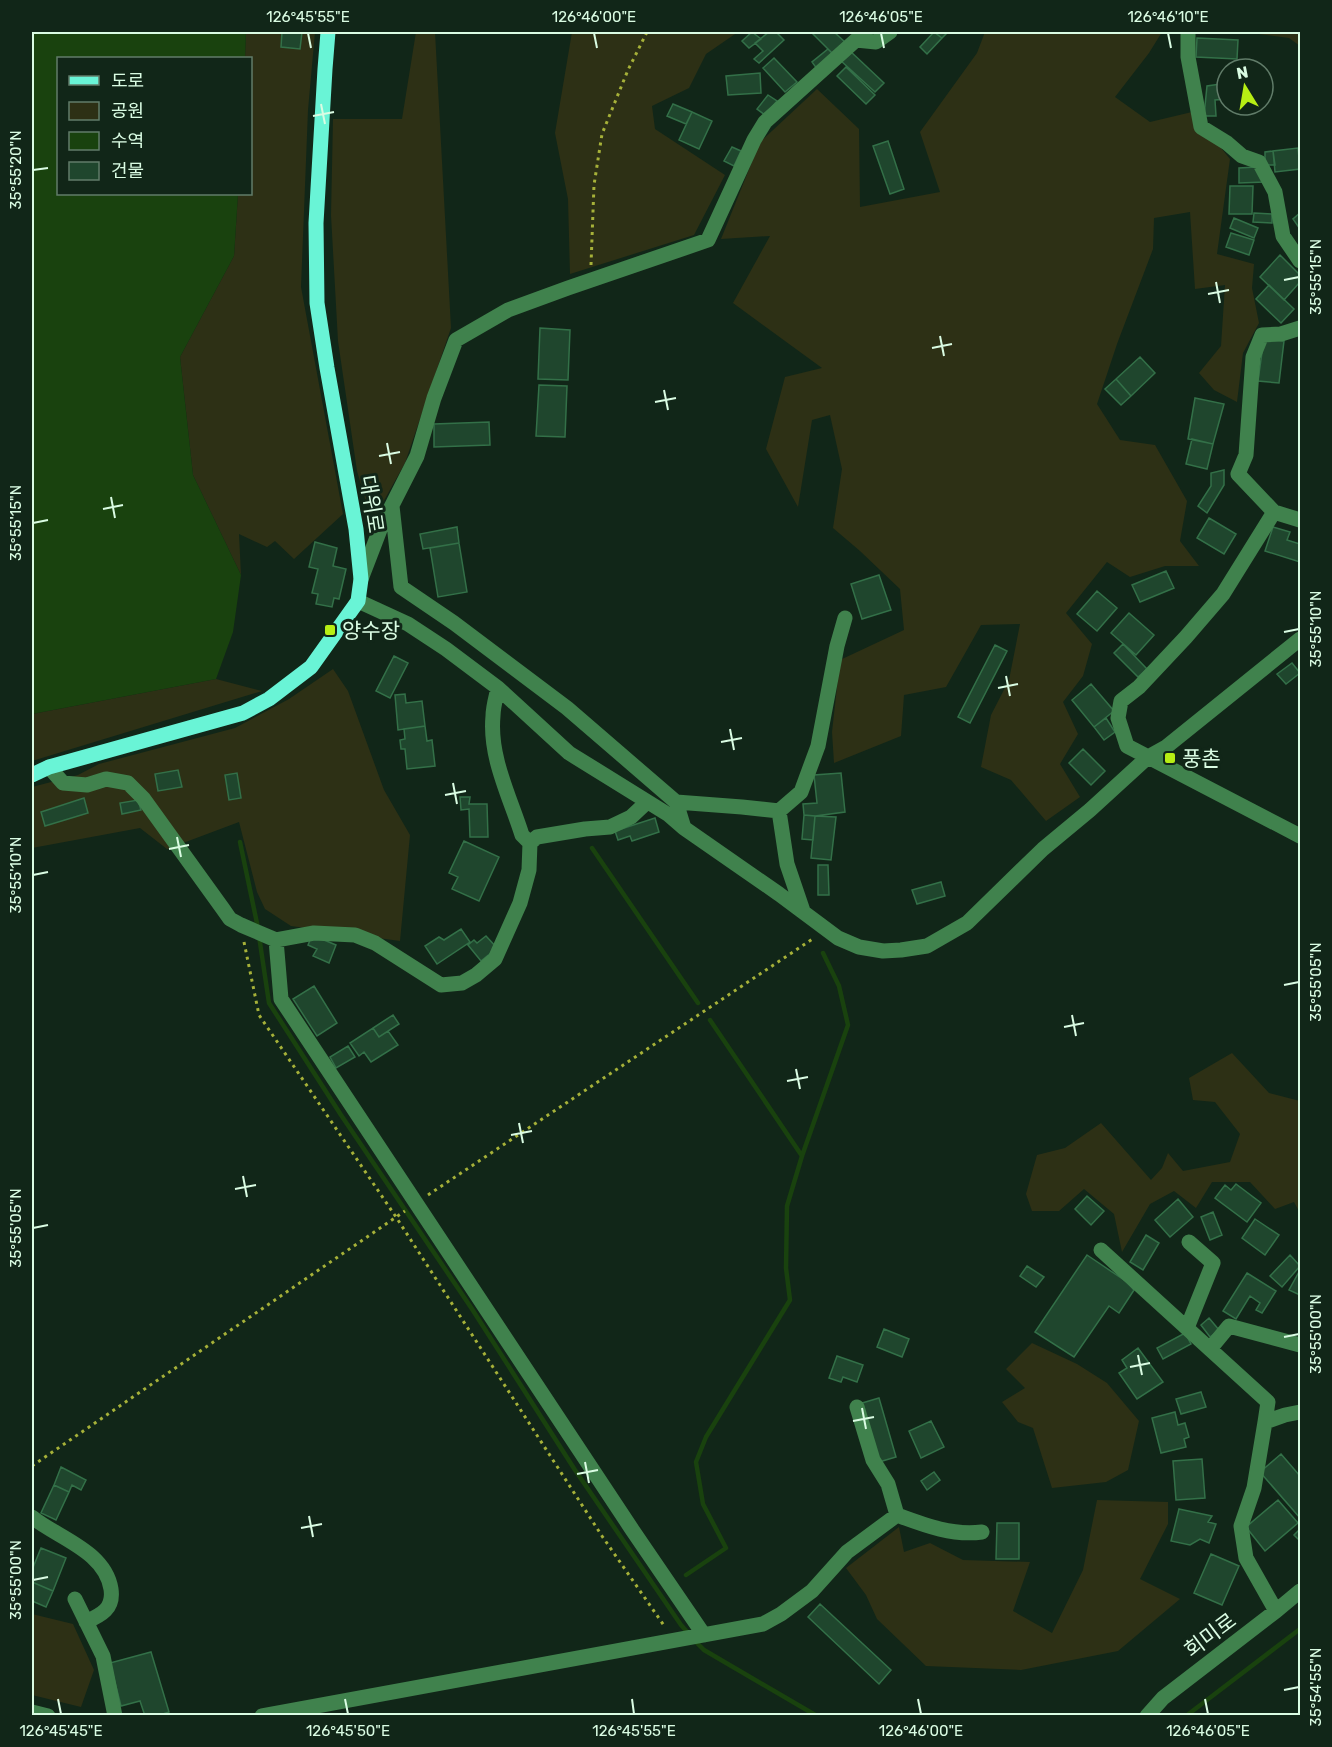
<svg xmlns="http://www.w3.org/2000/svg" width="1332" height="1747" viewBox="0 0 1332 1747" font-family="Rubik,'Noto Sans KR',sans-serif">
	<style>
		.green { fill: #2d3015 }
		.water { fill: #19420e }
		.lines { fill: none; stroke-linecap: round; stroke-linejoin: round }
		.stream { stroke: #19420e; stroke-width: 4.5 }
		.building { fill: #1f462d; stroke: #337048; stroke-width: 1.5 }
		.path { stroke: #a6b139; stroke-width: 3; stroke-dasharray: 3 4.5; stroke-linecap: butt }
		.minor { stroke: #40824d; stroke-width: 15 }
		.major { stroke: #69f4d6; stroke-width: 15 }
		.ticks { fill: none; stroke: #dafce3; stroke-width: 2 }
		.poi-dot { fill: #b7ee14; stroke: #112618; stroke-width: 2 }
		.labels { text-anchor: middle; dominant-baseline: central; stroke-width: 6; stroke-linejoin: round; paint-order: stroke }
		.street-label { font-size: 21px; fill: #dafce3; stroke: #112618 }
		.poi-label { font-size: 21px; fill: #dafce3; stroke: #112618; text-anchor: start }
		.neatline { fill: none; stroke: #dafce3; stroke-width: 2 }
		.ticks-label { font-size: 15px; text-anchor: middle; fill: #dafce3 }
	</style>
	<rect width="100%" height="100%" fill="#112618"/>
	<!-- green -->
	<path class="green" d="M246 32H315L308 110 301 287 343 514 294 559 275 541 267 547 239 534 241 575 193 475 180 357 234 256 238 194H250V58H245Z
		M416 32H435L451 328 405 463 372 522 357 471 338 341 331 215 333 119H402Z
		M572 32H738L706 54 689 88 652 106 655 129 725 175 694 235 570 274 568 199 555 133Z
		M985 32H1162L1149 53 1115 97 1150 122 1192 112 1230 159 1217 254 1254 264 1252 288 1259 323 1243 353 1237 402 1214 390 1199 373 1221 346 1225 285 1195 289 1190 212 1154 218 1153 249 1117 344 1097 404 1120 440 1155 445 1187 501 1180 541 1199 566H1165L1130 577 1107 562 1066 613 1092 644 1083 676 1063 702 1078 734 1060 764 1080 797 1046 821 1011 780 981 767 991 715 1009 680 1020 624 981 625 946 687 904 695 901 736 834 763 832 732 840 660 904 630 900 589 860 551 833 528 842 469 830 415 812 420 798 507 766 449 785 377 822 368 733 303 770 236 721 239 760 142 817 89 859 129 860 207 940 192 920 132 977 53Z
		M1243 32H1300V46L1289 38Z
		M333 669 348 691 384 790 410 835 400 941 291 926 265 909 257 892 239 822 167 849 140 828 32 848V787L78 775 99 764 235 728 289 699Z
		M216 679 262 691 32 761V714Z
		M1232 1053 1269 1093 1300 1101V1213L1294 1202 1275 1209 1250 1182H1212L1196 1208 1174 1191 1150 1204 1122 1252 1114 1214 1084 1189 1059 1211H1032L1026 1194 1037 1155 1065 1148 1101 1123 1151 1180 1162 1168 1168 1153 1183 1171 1230 1162 1240 1134 1215 1102 1193 1100 1189 1078Z
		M1032 1343 1077 1364 1107 1383 1139 1421 1128 1470 1106 1482 1052 1488 1033 1428 1018 1422 1002 1402 1025 1388 1006 1369Z
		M1097 1500 1168 1502V1524L1140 1579 1180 1599 1118 1651 1021 1670 926 1666 877 1619 866 1595 846 1568 899 1527 904 1552 930 1543 963 1560 1030 1562 1013 1611 1052 1633 1083 1570Z
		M32 1614 73 1624 94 1670 81 1707 32 1695Z"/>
	<!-- water -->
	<path class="water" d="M32 32H246L245 58H58V194H238L234 256 180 357 193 475 241 575 233 632 216 679 32 714Z"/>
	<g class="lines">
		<!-- stream -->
		<path class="stream" d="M240 842 258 928
			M592 848 698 1003
			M259 936 269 1003 341 1115 472 1309 575 1470 681 1625 689 1634
			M710 1020 802 1156
			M686 1575 726 1548 703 1504 696 1462 706 1437 790 1300 786 1268 787 1206 802 1156 848 1025 839 986 823 953
			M694 1640 704 1650 817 1716
			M1186 1716 1300 1629"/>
	</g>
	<!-- building -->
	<path class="building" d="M282 32H302L300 49 281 47Z
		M752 32 761 39 749 48 742 41Z
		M769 32H776L784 40 759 63 754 59 763 51 755 43Z
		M811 32H834L846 43 834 55Z
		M934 32 942 38 927 54 920 47Z
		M934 32H948L942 38Z
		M1197 38 1238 40 1237 59 1196 57Z
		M828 49 834 55 817 69 812 62Z
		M849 50 884 83 875 92 840 60Z
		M774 58 797 82 785 92 763 68Z
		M846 67 875 95 866 104 837 76Z
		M760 73 761 93 728 95 726 76Z
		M1227 83V99L1215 100 1216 116H1204L1207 86Z
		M768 95 777 101 765 115 757 109Z
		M673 104 692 112 686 124 667 116Z
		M692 112 712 121 699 149 679 140Z
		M888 141 904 189 890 194 873 146Z
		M732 147 741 151 734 166 724 161Z
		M1298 148 1300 169 1275 172 1273 151Z
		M1273 151 1275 165H1265V152Z
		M1256 167 1264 182 1239 183V168Z
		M1230 186H1253L1252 214H1229Z
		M1254 213 1272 214V223L1253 222Z
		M1300 213V229L1293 219Z
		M1234 218 1258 228 1254 238 1230 228Z
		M1231 233 1254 240 1249 255 1226 247Z
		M1280 255 1300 275V282L1284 300 1260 277Z
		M1269 285 1294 309 1281 323 1256 299Z
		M540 328 570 330 568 380 538 379Z
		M1264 338 1284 341 1279 383 1258 381Z
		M1140 357 1155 373 1131 396 1116 379Z
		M1116 379 1131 396 1121 405 1105 389Z
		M539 385 567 386 565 437 536 436Z
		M1195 398 1224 404 1213 444 1188 439Z
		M489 422 490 445 434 447V424Z
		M1192 439 1213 444 1207 469 1186 464Z
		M1224 470V485L1207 513 1198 506 1211 486V473Z
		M1209 518 1236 534 1224 554 1197 538Z
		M457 527 459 543 423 549 420 534Z
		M1273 527 1290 532 1287 540 1300 544V562L1265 551Z
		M315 542 337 548 333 566 346 569 339 599 334 598 332 607 316 604 318 594 312 593 318 569 309 567Z
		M459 543 467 592 438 597 430 548Z
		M1166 571 1174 588 1140 602 1132 585Z
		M879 575 891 610 862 619 851 584Z
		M1097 591 1117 608 1097 631 1077 614Z
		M1129 613 1154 635 1136 655 1111 633Z
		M1123 644 1147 669 1138 677 1114 653Z
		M995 645 1007 651 970 723 958 717Z
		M394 656 408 663 390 698 376 691Z
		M1292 663 1300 673 1286 684 1277 674Z
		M1091 684 1114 711 1094 727 1072 700Z
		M405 694 406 703 422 701 425 726 398 730 395 695Z
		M1106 718 1115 732 1104 740 1094 727Z
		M425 726 427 741 432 740 435 766 407 769 405 749H401L400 740 405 739 404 729Z
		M1083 749 1105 771 1091 785 1069 763Z
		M178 770 182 787 158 791 155 774Z
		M237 773 241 798 229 800 225 775Z
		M841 773 845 812 815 816 804 815 803 804 817 803 814 775Z
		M460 797H470L469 804H487L488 837H470L469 809 461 810Z
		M84 798 88 813 45 826 41 812Z
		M138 800 141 810 122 814 120 803Z
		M804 815 815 816 813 840 802 839Z
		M815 816 836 817 831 860 811 858Z
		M655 818 659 832 632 841 630 836 618 840 615 831Z
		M464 841 499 857 479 901 452 889 458 877 449 873Z
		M818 865H828L829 895H818Z
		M941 882 945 896 917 904 912 890Z
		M461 929 470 942 437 964 425 946 439 937 444 940Z
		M312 935 336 945 329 963 313 956 317 949 308 945Z
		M486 936 497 948 481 961 468 945 474 940 477 943Z
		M314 986 337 1023 317 1036 293 999Z
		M393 1015 399 1024 379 1037 373 1028Z
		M373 1028 379 1037 388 1031 398 1045 371 1062 364 1052 359 1056 350 1043Z
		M348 1046 355 1057 336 1068 330 1057Z
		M1236 1184 1261 1203 1247 1222 1215 1198 1225 1185 1231 1190Z
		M1087 1196 1104 1211 1091 1225 1075 1209Z
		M1178 1199 1193 1217 1170 1237 1155 1220Z
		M1213 1212 1222 1235 1210 1240 1201 1217Z
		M1255 1219 1279 1235 1265 1255 1242 1238Z
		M1146 1235 1159 1243 1143 1270 1130 1262Z
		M1087 1255 1127 1282 1134 1290 1119 1313 1109 1306 1074 1357 1035 1332Z
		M1290 1255 1300 1266 1282 1287 1270 1276Z
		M1027 1266 1044 1277 1036 1287 1020 1276Z
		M1299 1272 1300 1273V1295L1289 1290Z
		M1247 1273 1276 1291 1262 1313 1256 1310 1260 1303 1250 1296 1236 1319 1223 1311Z
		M1209 1318 1219 1330 1210 1337 1201 1325Z
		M884 1329 909 1339 902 1357 877 1347Z
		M1185 1333 1191 1344 1163 1359 1157 1348Z
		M1138 1348 1163 1382 1137 1399 1119 1373 1127 1368 1122 1360Z
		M837 1356 863 1365 857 1382 843 1377 841 1382 829 1378Z
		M1201 1392 1206 1407 1181 1414 1176 1399Z
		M879 1398 896 1457 879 1462 862 1403Z
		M1175 1412 1178 1425 1185 1423 1189 1437 1184 1439 1186 1447 1161 1453 1152 1418Z
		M931 1421 944 1447 921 1458 909 1431Z
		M1281 1454 1300 1476V1518L1260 1472Z
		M1202 1459 1205 1498 1176 1500 1173 1461Z
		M61 1467 86 1480 81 1490 72 1485 69 1492 54 1485Z
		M934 1472 940 1480 927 1490 921 1481Z
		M54 1485 69 1492 56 1520 41 1513Z
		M1278 1500 1298 1523 1265 1551 1246 1527Z
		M1179 1509 1212 1516 1208 1522 1216 1524 1209 1543 1200 1539 1190 1545 1171 1541Z
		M997 1523H1019V1559H996Z
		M1300 1529V1541L1294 1535Z
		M41 1548 66 1558 53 1591 32 1582V1570Z
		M1211 1554 1239 1566 1222 1605 1194 1593Z
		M32 1582 53 1591 46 1607 32 1601Z
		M820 1604 891 1670 879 1684 808 1617Z
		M151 1652 169 1712 157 1716H145L140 1701 121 1706 110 1663Z"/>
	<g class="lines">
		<!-- path -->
		<path class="path" d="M591 265 594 185 602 134 628 70 647 32
			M244 942 259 1015 396 1217 602 1536 665 1627
			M428 1195 814 938
			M32 1466 405 1211"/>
		<!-- minor -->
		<path class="minor" d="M1188 32V57L1201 127 1227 143 1242 156 1259 162 1275 192 1283 236 1300 261
			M1300 328 1281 334 1262 335 1253 357 1246 455 1238 474 1274 512 1300 520
			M392 506 401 587 454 623 567 708 676 802 684 828
			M1274 512 1223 594 1186 637 1139 687 1121 701 1118 718 1127 746 1300 836
			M361 579 381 527 417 456 434 398 456 340 508 310 568 288 708 240 754 140 765 122 856 40 876 42 890 32
			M358 601 408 624 446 649 498 688 569 753 669 815 684 828 779 894 838 938 859 947 883 951 901 950 927 946 967 923 1043 849 1090 810 1148 757 1166 747 1300 639
			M498 688C496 697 493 707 493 716 489 757 510 797 522 835L530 843
			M49 767 63 783 87 785 106 779 128 783 143 798 223 909 230 919 241 925 276 940 314 933 355 935 375 943 441 985 462 983 476 975 495 959 520 903 529 870 530 843 537 837 585 829 610 827 631 817 647 802
			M676 802 742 807 779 811 801 792 818 746 837 646 845 618
			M779 811 787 864 803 911
			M276 940 281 999 631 1528 704 1635
			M1101 1250 1268 1402 1265 1422
			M1187 1328 1213 1263 1189 1242
			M1210 1349 1229 1326 1300 1345
			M857 1407 873 1460 888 1484 897 1515
			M32 1517C58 1538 105 1551 111 1589 114 1609 101 1615 86 1622
			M75 1599 103 1656 115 1716
			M1276 1611 1246 1558 1241 1526 1254 1488 1265 1422 1285 1415 1300 1412
			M32 1712 48 1716
			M262 1716 763 1624 781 1614 812 1591 847 1552 897 1515C924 1525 952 1536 982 1532
			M1147 1716 1163 1698 1276 1611 1300 1591"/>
		<!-- major -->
		<path class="major" d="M32 775 49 767 243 713 269 699 311 667 358 601 361 579 356 529 327 368 317 303 316 223 325 69 328 32"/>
	</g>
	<!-- ticks -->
	<path class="ticks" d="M308 33 311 48M594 33 597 48M881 33 884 48M1168 33 1171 48M321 104 325 124M313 116 334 112M33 170 48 168M1284 280 1299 277M1216 282 1220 303M1208 294 1229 290M940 336 944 356M932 348 952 344M664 390 668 410M655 402 676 398M387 443 391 464M379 456 400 452M111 497 115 518M103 509 123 505M33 523 48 520M1284 632 1299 629M1006 676 1010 696M998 688 1018 684M730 729 734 750M721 742 742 738M453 783 457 804M445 795 466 791M177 837 181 857M169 849 189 845M33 875 48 872M1284 985 1299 982M1072 1015 1076 1036M1064 1027 1084 1023M796 1069 800 1089M787 1081 808 1077M519 1123 523 1143M511 1135 532 1131M243 1176 247 1197M235 1189 256 1185M33 1228 48 1225M1284 1337 1299 1334M1138 1355 1142 1375M1130 1367 1150 1363M862 1408 866 1429M853 1421 874 1417M585 1462 589 1483M577 1474 598 1470M309 1516 313 1537M301 1528 322 1524M33 1580 48 1577M1284 1690 1299 1687M58 1699 61 1714M345 1699 348 1714M632 1699 634 1714M918 1699 921 1714M1205 1699 1208 1714"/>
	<!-- markers -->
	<g class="poi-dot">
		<rect x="324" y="624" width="12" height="12" rx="3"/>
		<rect x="1164" y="752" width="12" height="12" rx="3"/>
	</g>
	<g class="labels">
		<!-- street labels -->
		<g class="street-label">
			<text transform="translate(372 504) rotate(81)">대위로</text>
			<text transform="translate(1210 1635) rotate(-37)">회미로</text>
		</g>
		<!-- poi labels -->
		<g class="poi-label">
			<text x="342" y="630">양수장</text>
			<text x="1182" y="758">풍촌</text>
		</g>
	</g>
	<!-- border -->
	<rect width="1332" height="1747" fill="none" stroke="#112618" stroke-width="66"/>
	<!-- legend -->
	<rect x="57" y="57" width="195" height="138" fill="#112618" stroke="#617c69" stroke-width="1.5"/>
	<rect x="69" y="76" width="30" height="9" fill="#69f4d6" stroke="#617c69" stroke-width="1.5"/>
	<text x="111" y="87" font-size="18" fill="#dafce3">도로</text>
	<rect x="69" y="102" width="30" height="18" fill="#2d3015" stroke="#617c69" stroke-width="1.5"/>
	<text x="111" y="117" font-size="18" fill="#dafce3">공원</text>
	<rect x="69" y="132" width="30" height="18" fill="#19420e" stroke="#617c69" stroke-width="1.5"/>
	<text x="111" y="147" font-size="18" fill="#dafce3">수역</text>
	<rect x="69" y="162" width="30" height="18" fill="#1f462d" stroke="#617c69" stroke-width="1.5"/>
	<text x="111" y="177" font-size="18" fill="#dafce3">건물</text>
	<!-- north arrow -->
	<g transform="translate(1245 87) rotate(349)"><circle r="28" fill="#112618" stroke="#617c69" stroke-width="1.5"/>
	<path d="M0-4.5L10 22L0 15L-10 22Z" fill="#b7ee14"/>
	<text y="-9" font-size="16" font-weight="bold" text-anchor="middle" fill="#dafce3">N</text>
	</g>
	<rect x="33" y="33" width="1266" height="1681" class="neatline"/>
	<g class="ticks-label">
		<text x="308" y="22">126°45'55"E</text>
		<text x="594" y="22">126°46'00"E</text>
		<text x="881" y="22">126°46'05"E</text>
		<text x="1168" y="22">126°46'10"E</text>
		<text transform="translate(16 170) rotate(-90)" y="5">35°55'20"N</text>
		<text transform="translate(1316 277) rotate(-90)" y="5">35°55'15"N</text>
		<text transform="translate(16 523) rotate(-90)" y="5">35°55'15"N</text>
		<text transform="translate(1316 629) rotate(-90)" y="5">35°55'10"N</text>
		<text transform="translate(16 875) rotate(-90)" y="5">35°55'10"N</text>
		<text transform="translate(1316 982) rotate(-90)" y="5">35°55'05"N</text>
		<text transform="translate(16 1228) rotate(-90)" y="5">35°55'05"N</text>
		<text transform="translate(1316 1334) rotate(-90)" y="5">35°55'00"N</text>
		<text transform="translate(16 1580) rotate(-90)" y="5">35°55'00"N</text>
		<text transform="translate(1316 1687) rotate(-90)" y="5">35°54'55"N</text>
		<text x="61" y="1736">126°45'45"E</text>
		<text x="348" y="1736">126°45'50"E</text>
		<text x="634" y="1736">126°45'55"E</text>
		<text x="921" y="1736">126°46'00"E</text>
		<text x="1208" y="1736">126°46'05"E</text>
	</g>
</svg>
